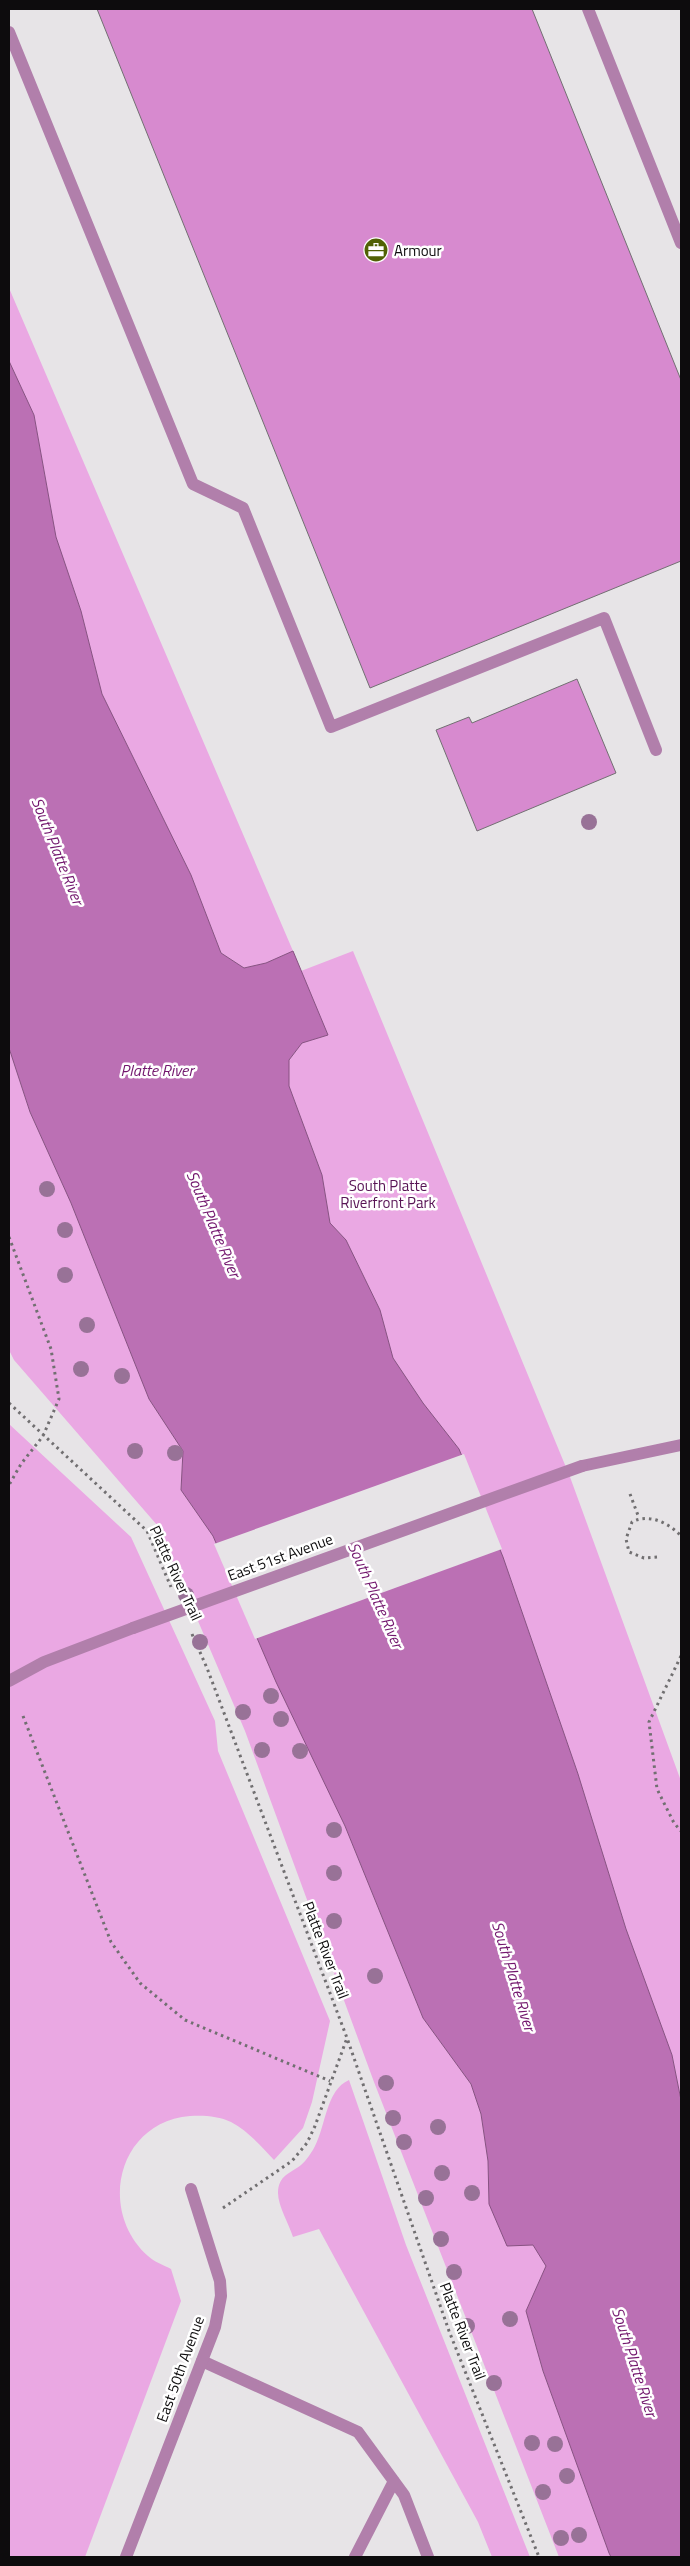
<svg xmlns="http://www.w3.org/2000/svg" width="690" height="2566" viewBox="0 0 690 2566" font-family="'Titillium Web',sans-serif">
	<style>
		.green { fill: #eaa8e3 }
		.water { fill: #bb70b4; stroke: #875282 }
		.pier { fill: #e7e4e7 }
		.building { fill: #d78acf; stroke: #726f72 }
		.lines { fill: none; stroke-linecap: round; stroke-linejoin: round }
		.path { stroke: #716f71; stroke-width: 3; stroke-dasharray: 2.5 4; stroke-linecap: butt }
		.lane { stroke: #b17fab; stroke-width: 12 }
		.street { stroke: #b17fab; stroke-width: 12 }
		.street-bridge { stroke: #b17fab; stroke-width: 12 }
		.tree { fill: #987297 }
		.labels { text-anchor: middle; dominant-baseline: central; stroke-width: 5; stroke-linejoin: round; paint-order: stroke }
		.poi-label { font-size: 15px; fill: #0d0c0d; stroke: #fff; text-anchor: start }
		.park-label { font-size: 15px; fill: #581455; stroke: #fff }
		.street-label { font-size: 15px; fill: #0d0c0d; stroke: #fff }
		.water-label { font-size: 16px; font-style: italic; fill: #72166d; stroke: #fff }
	</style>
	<rect width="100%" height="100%" fill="#e7e4e7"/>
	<!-- green -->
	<path class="green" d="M9 288 293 951 266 963 244 968 221 953 191 875 102 694 81 611 56 537 34 415 9 361Z
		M353 951 570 1477 681 1781V2100L672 2055 626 1929 578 1774 503 1557 459 1449 423 1403 393 1358 380 1310 346 1240 330 1223 322 1175 289 1086V1060L302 1043 328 1035 301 971Z
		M9 1048 30 1112 71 1203 149 1399 183 1451 181 1490 213 1536 345 1826 423 2018 471 2084 481 2114 488 2161 489 2204 533 2245 547 2266 526 2311 543 2371 611 2557H559L374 2082 245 1731 157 1525 14 1360 9 1350Z
		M9 1424 131 1537 215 1721 218 1751 330 2021 312 2102 303 2128 274 2160C261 2146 248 2131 231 2122 219 2116 203 2115 190 2116 118 2122 97 2210 148 2256 154 2262 164 2265 171 2269L181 2301 85 2557H9Z
		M349 2080 406 2245 530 2557H492L478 2522 319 2229 293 2237C289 2224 278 2206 278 2193 278 2175 291 2173 301 2165 306 2161 312 2152 315 2146 326 2125 326 2090 349 2080Z"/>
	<!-- water -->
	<path class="water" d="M9 361 34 415 56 537 81 611 102 694 191 875 221 953 244 968 266 963 293 951 328 1035 302 1043 289 1060V1086L322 1175 330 1223 346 1240 380 1310 393 1358 423 1403 459 1449 503 1557 578 1774 626 1929 672 2055 681 2100V2557H611L609 2553 543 2371 526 2311 546 2266 533 2245 507 2246 489 2204 488 2161 481 2114 471 2084 423 2018 345 1826 276 1682 213 1536 181 1490 183 1451 149 1399 71 1203 30 1112 9 1048Z"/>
	<!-- pier -->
	<path class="pier" d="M464 1454 502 1549 255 1639 214 1544Z"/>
	<!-- building -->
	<path class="building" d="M97 9H532L681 380V561L370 688Z
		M577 679 616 773 477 831 436 730 469 717 472 723Z"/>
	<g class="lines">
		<!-- path -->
		<path class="path" d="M9 1237 51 1349 59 1399 43 1436 21 1464 9 1485
			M9 1403 147 1531 171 1587
			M630 1494 639 1518
			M657 1557 644 1558 629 1552 626 1539 632 1522C649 1513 669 1523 681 1536
			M192 1634 207 1668 347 2038 449 2331 539 2557
			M681 1656 649 1722 657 1789 674 1823 681 1831
			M23 1716 111 1942 140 1983 185 2020 330 2081
			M223 2208 292 2161 307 2143 315 2126 347 2038"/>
		<!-- lane -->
		<path class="lane" d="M588 9 681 243
			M9 32 193 484 243 508 331 727 604 618 656 750
			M202 2361 358 2432 404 2495 428 2557
			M355 2557 394 2481"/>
		<!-- street -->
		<path class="street" d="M582 1466 681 1445
			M9 1681 44 1662 133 1628
			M126 2557 215 2327 221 2296 220 2281 191 2189"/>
		<!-- street-bridge -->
		<path class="street-bridge" d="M133 1628 582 1466"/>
	</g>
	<!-- trees -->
	<g class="tree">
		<circle cx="589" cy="822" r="8"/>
		<circle cx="47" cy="1189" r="8"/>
		<circle cx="65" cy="1230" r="8"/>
		<circle cx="65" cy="1275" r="8"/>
		<circle cx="87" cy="1325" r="8"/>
		<circle cx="81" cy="1369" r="8"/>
		<circle cx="122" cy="1376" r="8"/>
		<circle cx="135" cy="1451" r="8"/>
		<circle cx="175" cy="1453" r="8"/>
		<circle cx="186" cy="1595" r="8"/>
		<circle cx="200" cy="1642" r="8"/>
		<circle cx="271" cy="1696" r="8"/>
		<circle cx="243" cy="1712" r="8"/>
		<circle cx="281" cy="1719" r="8"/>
		<circle cx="262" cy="1750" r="8"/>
		<circle cx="300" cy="1751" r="8"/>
		<circle cx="334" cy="1830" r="8"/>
		<circle cx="334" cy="1873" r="8"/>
		<circle cx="334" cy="1921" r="8"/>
		<circle cx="375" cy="1976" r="8"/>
		<circle cx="386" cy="2083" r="8"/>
		<circle cx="393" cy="2118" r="8"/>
		<circle cx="438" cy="2127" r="8"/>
		<circle cx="404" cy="2142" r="8"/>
		<circle cx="442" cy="2173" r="8"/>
		<circle cx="472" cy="2193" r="8"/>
		<circle cx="426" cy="2198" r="8"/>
		<circle cx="441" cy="2239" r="8"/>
		<circle cx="454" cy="2272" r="8"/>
		<circle cx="510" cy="2319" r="8"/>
		<circle cx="467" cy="2326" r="8"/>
		<circle cx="494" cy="2383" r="8"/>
		<circle cx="532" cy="2443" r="8"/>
		<circle cx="555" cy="2444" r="8"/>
		<circle cx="567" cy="2476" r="8"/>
		<circle cx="543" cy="2492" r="8"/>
		<circle cx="579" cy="2535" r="8"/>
		<circle cx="561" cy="2538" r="8"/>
	</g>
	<!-- icons -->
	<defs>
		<symbol id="office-disc" viewBox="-11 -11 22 22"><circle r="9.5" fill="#516105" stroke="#fff"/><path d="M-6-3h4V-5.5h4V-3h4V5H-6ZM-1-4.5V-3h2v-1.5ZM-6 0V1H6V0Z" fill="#fff"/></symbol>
	</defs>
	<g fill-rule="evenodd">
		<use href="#office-disc" x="362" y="236" width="28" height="28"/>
	</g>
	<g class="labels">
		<!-- poi labels -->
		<g class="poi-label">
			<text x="394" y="250">Armour</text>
		</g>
		<!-- park labels -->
		<g class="park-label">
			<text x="388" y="1185">South Platte<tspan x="388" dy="17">Riverfront Park</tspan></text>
		</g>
		<!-- street labels -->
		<g class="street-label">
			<text transform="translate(280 1557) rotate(-20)">East 51st Avenue</text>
			<text transform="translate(176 1573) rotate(65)">Platte River Trail</text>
			<text transform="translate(326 1950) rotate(69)">Platte River Trail</text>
			<text transform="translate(463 2331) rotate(69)">Platte River Trail</text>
			<text transform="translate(180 2369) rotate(-70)">East 50th Avenue</text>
		</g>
		<!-- water labels -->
		<g class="water-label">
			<text transform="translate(58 851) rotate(68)">South Platte River</text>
			<text x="157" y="1070">Platte River</text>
			<text transform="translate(214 1224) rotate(67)">South Platte River</text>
			<text transform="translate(376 1595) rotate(66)">South Platte River</text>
			<text transform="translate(514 1976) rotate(73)">South Platte River</text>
			<text transform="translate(635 2362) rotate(72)">South Platte River</text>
		</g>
	</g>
	<!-- border -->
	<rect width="690" height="2566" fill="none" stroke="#0d0c0d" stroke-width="20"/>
</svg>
